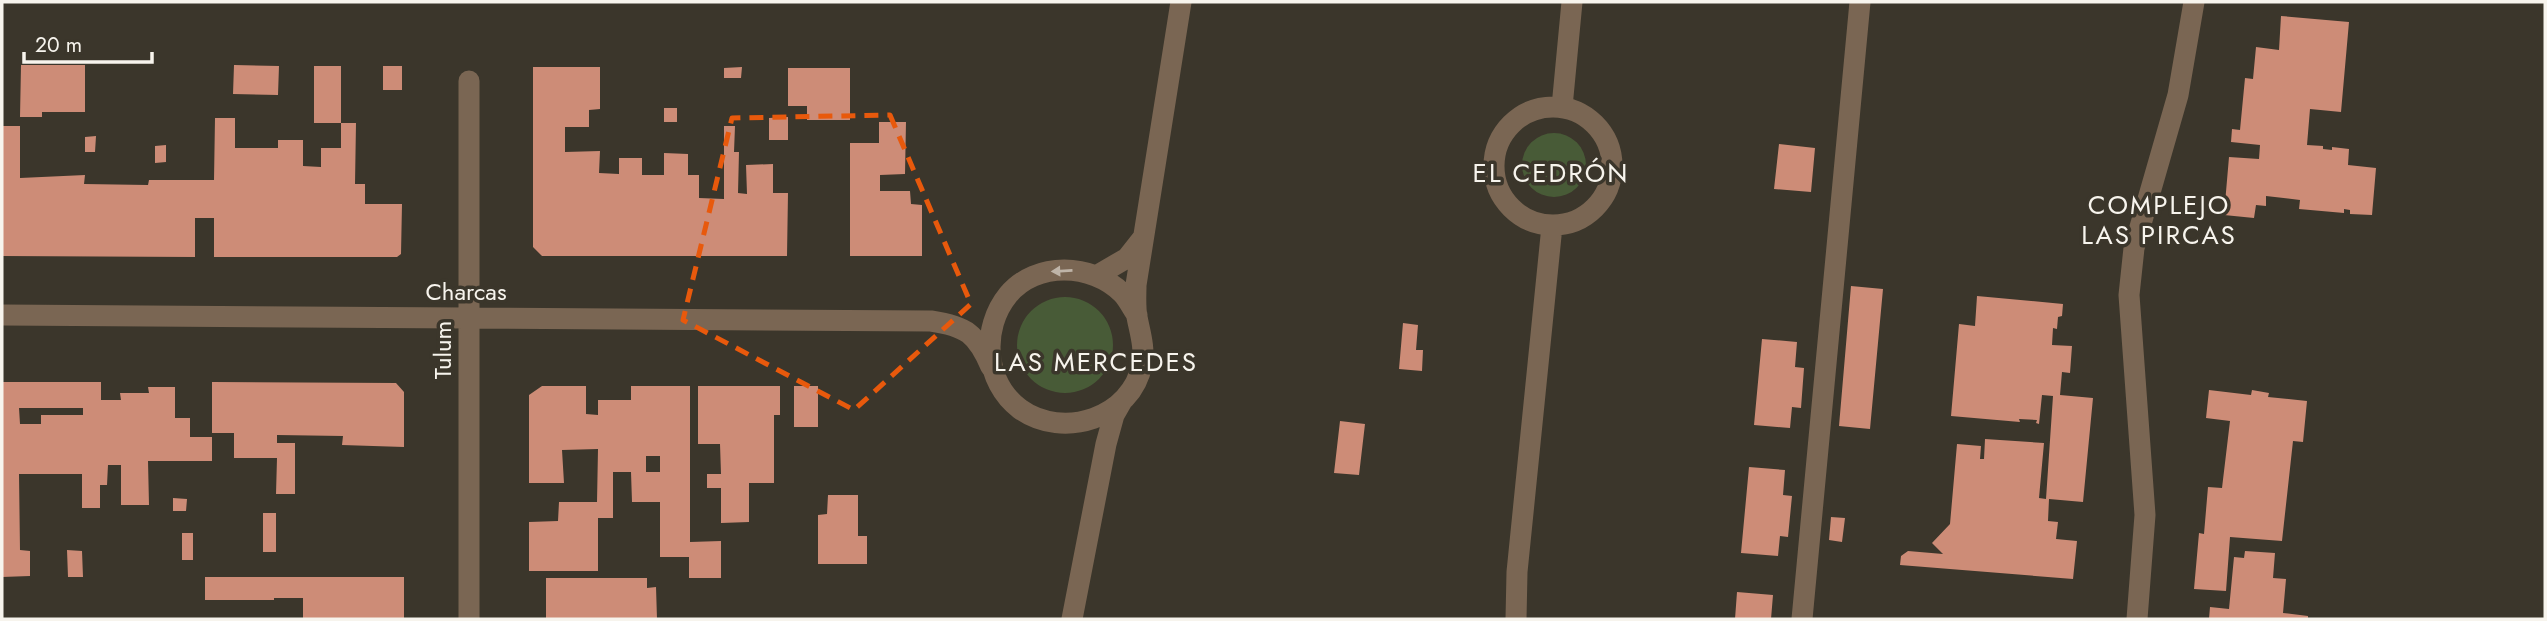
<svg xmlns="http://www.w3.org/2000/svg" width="2547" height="621" viewBox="0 0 2547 621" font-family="Jost,sans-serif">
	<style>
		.green { fill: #485b37 }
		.building { fill: #cd8c77; fill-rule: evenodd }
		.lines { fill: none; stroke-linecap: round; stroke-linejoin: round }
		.street { stroke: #7a6653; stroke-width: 21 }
		.oneway { fill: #bfb4a8 }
		.marked { fill: none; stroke: #e8590c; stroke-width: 5; stroke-dasharray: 14 9; stroke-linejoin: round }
		.labels { text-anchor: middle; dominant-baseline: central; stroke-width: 7; stroke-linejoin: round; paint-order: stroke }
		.street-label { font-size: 24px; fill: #f7f4ed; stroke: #3b362b }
		.neighbourhood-label { font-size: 26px; letter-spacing: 2px; fill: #f7f4ed; stroke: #3b362b }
	</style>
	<rect width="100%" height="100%" fill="#3b362b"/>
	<!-- green -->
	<path class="green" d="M1522 165a32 32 0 1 1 64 0a32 32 0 1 1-64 0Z
		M1017 345a48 48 0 1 1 96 0a48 48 0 1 1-96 0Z"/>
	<!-- building -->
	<path class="building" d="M2281 16 2349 22 2341 112 2310 109 2307 145 2323 146V149L2332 150V147L2349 149 2348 165 2376 168 2372 215 2350 214V210L2344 209V213L2299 209 2300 200 2266 196V206L2256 205 2254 218 2224 215 2229 157 2259 159 2260 145 2231 142 2232 129 2240 130 2245 78 2253 79 2256 47 2279 50Z
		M21 65H85V112H42V117H20Z
		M234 65 279 66 278 95 233 94Z
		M314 66H341V123H314Z
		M383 66H402V90H383Z
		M533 67H600V109L589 110V127H565V152L600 151 599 173 619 174V158H642V175H664V153L688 154V175H699V198L724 199V126H735L734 152H739L738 193 747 194 746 165 773 164V193H788L787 256H542L533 247Z
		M742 67 741 78H724V68Z
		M788 68H850V120H807V106H788Z
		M664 108H677V122H664Z
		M788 117V140H769V118Z
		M215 118H235V148H278V140H303V166L321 167V148H341V123H356L355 184H365V204H402L401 254 397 257H214V218H195V257L2 256V126H20V178L85 175 84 184 148 185 149 180H214Z
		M879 122H906L905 174 880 175V191H910L911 204 922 205V256H850V143H879Z
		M96 136 95 152H85V137Z
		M1779 144 1815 148 1811 192 1774 189Z
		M166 145V162L155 163V146Z
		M1851 286 1883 289 1870 429 1839 426Z
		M1977 296 2063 304 2062 316 2058 317 2057 329 2053 328 2052 345 2072 346 2070 373 2062 372 2060 395 2093 398 2083 502 2049 499 2048 521 2058 522 2056 539 2077 541 2073 579 1900 565 1901 556 1908 551 1943 554 1932 543 1950 524 1957 444 1981 446 1980 459H1984L1985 439 2044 443 2039 498 2046 499 2053 396 2042 395 2039 424 2036 423 2037 420 2019 419 2020 422 1951 416 1959 324 1975 326Z
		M1403 323 1418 325 1416 350H1423L1422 371 1399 369Z
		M1762 339 1797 342 1795 367 1804 368 1801 408 1792 407 1790 428 1754 425Z
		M2 382H101V400H121L120 393H149L148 387H175V418H190V437H212V461H148L149 505H121V465H108L107 485H100V508H82V474H19L20 550 30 551V576L2 577ZM19 408H83V415H41V424H20Z
		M212 382 396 383 404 392V447L342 445 343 436 277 435V443H295V494H276L277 458H234V433H212Z
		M542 386H586V414L598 415V400H631V386H690V542L721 541V578H689V557H660V502H632L631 472H613V518H598V571H529V522L558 521 559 502H597L598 449 562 450 564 483H529V395ZM646 456H660V472H646Z
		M698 386H780V415H774V483H749V522L721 523V488H707V474H721L720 444H698Z
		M794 386H818V427H794Z
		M2209 390 2251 395 2252 390 2269 393 2268 397 2307 401 2303 442 2293 441 2282 541 2230 537 2226 591 2194 589 2199 533 2204 534 2208 487 2222 488 2230 421 2206 418Z
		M1340 421 1365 424 1359 475 1334 473Z
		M1749 467 1785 470 1783 495 1792 496 1788 537 1780 536 1778 556 1741 553Z
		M828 495H858V536H867V564H818V515L827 514Z
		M173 498 187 499 186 511H173Z
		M263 513H276V552H263Z
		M1831 517 1845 518 1842 542 1829 540Z
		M182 533H193V560H182Z
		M67 550 82 551 83 577H68Z
		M2245 551 2275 553 2273 578 2286 579 2283 613 2308 616V619H2209L2210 607 2229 609 2234 557 2244 558Z
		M205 577H404V619H303V598H274V600H205Z
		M546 578H647V588L656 587 657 619H546Z
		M1737 592 1773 595 1771 619H1735Z"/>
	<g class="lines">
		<!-- street -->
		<path class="street" d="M469 81V619
			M1494 166a59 59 0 1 1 118 0a59 59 0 1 1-118 0Z
			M1562 107 1572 2
			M1096 276 1127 258 1142 239
			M2 315 931 321C966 326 977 334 991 367
			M1137 315C1132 308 1128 299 1122 293 1092 263 1036 261 1008 295 981 328 984 382 1020 409 1063 440 1132 418 1142 364 1145 347 1140 333 1137 317 1135 307 1136 295 1136 285L1181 2
			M1072 619 1106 444 1114 415 1122 401
			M1516 619 1517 572 1552 226
			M1802 619 1860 2
			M2137 619 2145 515 2129 295 2134 248 2178 95 2194 2"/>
	</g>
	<!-- one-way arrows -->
	<defs><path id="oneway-solid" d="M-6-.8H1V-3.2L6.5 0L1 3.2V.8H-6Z" transform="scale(1.75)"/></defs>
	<use class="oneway" href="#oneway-solid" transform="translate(1062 271) rotate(177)"/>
	<!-- marked area -->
	<path class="marked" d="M890 115 971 304 854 410 683 320 732 118Z"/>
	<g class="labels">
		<!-- street labels -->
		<g class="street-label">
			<text x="466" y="291">Charcas</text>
			<text transform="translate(442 350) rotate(-90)">Tulum</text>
		</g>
		<!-- neighbourhood labels -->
		<g class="neighbourhood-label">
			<text x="1551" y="173">EL CEDRÓN</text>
			<text x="2159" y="205">COMPLEJO<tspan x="2159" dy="30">LAS PIRCAS</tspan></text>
			<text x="1096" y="362">LAS MERCEDES</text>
		</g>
	</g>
	<!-- border -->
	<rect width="2547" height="621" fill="none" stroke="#f7f4ed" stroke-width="7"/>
	<!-- scale -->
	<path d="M24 52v10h128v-10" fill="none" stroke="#f7f4ed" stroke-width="3.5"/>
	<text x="35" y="52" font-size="21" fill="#f7f4ed" stroke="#3b362b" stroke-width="5" paint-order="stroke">20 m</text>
</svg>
